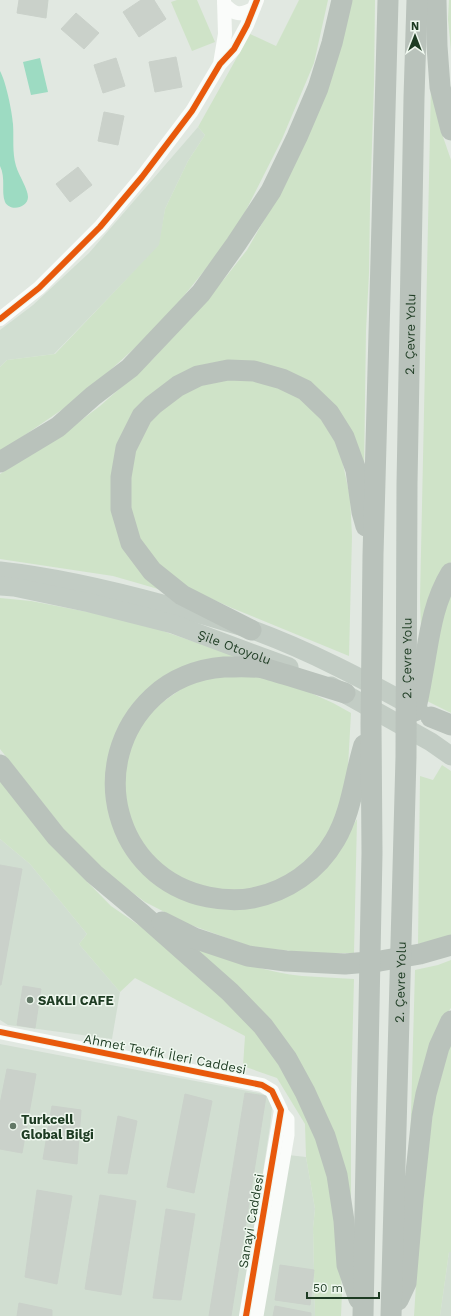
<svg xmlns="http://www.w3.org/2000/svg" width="451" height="1316" viewBox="0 0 451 1316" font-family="'Work Sans',sans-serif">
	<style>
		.built { fill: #d1ded1 }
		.green { fill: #cfe3c8 }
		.water { fill: #9ddbc2 }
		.building { fill: #cad1ca; stroke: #cad1ca }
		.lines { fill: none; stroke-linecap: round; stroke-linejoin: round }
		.minor { stroke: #fafcfa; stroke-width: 11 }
		.tertiary { stroke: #fafcfa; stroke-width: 14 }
		.trunk { stroke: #c2ccc4; stroke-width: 19 }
		.motorway { stroke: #b9c2bb; stroke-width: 21 }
		.cycleway-casing { stroke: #eff8ef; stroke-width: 8 }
		.cycleway { stroke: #e8590c; stroke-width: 6 }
		.poi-dot { fill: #627866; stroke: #eff8ef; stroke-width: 1.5 }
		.labels { text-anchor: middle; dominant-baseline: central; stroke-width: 3; stroke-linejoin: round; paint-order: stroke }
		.street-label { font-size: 13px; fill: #1e3c23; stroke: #eff8ef }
		.poi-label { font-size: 13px; font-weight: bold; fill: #1e3c23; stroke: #eff8ef; text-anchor: start }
	</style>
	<rect width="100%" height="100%" fill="#e1e8e1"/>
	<!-- built -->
	<path class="built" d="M198 127 205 135 188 161 165 209 160 245 54 354 7 360 0 367V330L33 305 89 253Z
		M0 839 30 864 87 934 79 944 120 992 112 1039 8 1025 0 1020Z
		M0 1044 259 1093 268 1096 272 1108 270 1126 241 1316H0Z
		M288 1155 306 1157 315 1209 313 1228 315 1316H261Z
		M449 1252H451V1316H440Z"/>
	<!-- green -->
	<path class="green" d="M177 0H197L215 42 192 51 171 2Z
		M299 0H328L314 63 282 139 234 234 161 324 82 396 0 452V367L7 360 55 354 159 245 165 209 188 161 205 135 198 127 250 34 276 46Z
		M349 0H375L374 84 370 205 369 273 366 330 364 472 347 431 258 364 161 389 113 501 165 591 113 576 0 559V474L59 437 100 406 153 359 225 278 247 250 280 192Z
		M449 0H451V51L448 19Z
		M431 84 441 131 451 160V562L438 583 421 628 420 599Z
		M233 376 268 381 298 394 324 419 340 450 350 497 352 536 349 656 232 608 190 589 161 568 142 544 130 514 126 490 135 443 164 403 201 384Z
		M451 586V713L427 701 434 649Z
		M0 598 31 601 134 621 241 658 130 714 120 837 132 862 162 884 233 907 339 848 357 819 354 953H311L252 947 188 924 145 902 109 875 77 846 0 749Z
		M231 673 273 676 333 703 351 713 347 785 335 824 313 857 285 881 254 892 200 888 162 867 133 831 123 800 129 741 143 716 194 680Z
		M442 765 451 771V936L418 944 420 776 433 780Z
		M0 779 62 856 111 906 143 928 257 1028 319 1134 338 1223 342 1293 341 1316H315L313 1228 315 1209 306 1157 305 1124 277 1078 243 1066 245 1036 135 978 120 992 79 944 87 934 30 864 0 839Z
		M190 945C226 958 263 972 302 976 319 977 336 978 354 979L351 1094V1210L311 1088Z
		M451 960V1008L448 1012 410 1151 415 970 438 965Z
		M451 1041V1252H449L440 1316H414L418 1253 430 1132 435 1099Z"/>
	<!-- water -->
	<path class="water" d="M40 58 48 92 31 95 23 62Z
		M0 71C6 82 12 111 13 124 14 138 12 152 16 166 19 176 28 189 28 197 28 208 10 212 5 202 1 192 6 178 0 166Z"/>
	<!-- building -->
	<path class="building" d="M19 0H48L46 18 17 13Z
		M141 0H154L166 19 139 37 123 12Z
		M76 13 99 33 84 49 61 29Z
		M176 57 182 87 155 92 149 62Z
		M116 58 125 86 103 93 94 65Z
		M104 112 124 116 118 145 98 141Z
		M78 167 92 185 70 202 56 184Z
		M0 865 22 869 1 985H0Z
		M23 986 41 989 35 1028 17 1025Z
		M7 1069 36 1074 22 1153 0 1149V1104Z
		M245 1093 266 1096 231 1316H209Z
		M185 1094 212 1101 194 1193 167 1187Z
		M52 1106 81 1110 77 1164 43 1159Z
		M118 1116 137 1121 127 1174 108 1173Z
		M37 1190 72 1196 57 1284 25 1277Z
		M100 1195 136 1201 121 1295 85 1289Z
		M166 1209 195 1214 181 1300 153 1298Z
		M280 1265 314 1270 310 1305 275 1300Z
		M19 1303 52 1310V1316H17Z
		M275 1306 311 1313V1316H273Z"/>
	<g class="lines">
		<!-- minor -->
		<path class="minor" d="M258 1316 289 1135V1119L281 1110"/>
		<!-- tertiary -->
		<path class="tertiary" d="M224 4C235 15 240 16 254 8
			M220 64 225 34 224 0
			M0 319 39 288 100 227 142 177 192 111 220 64 234 49 247 25 257 0
			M0 1032 262 1085 272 1091 281 1110 246 1316"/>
		<!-- trunk -->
		<g class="trunk">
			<path d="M0 571C56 577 111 590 166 605 194 612 222 620 250 629 308 650 365 680 419 710"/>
			<path id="s1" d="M0 586 14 587 90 603 173 624 289 667"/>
			<path d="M331 686 431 742 451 756"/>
		</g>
		<!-- motorway -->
		<g class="motorway">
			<path d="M436 0 437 46 440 87 451 130"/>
			<path d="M0 462 58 427 93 396 130 368 201 293 236 244 271 191 297 137 318 88 332 43 342 0"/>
			<path d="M251 630 182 595 152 571 131 543 121 509V477L126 448 142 416 153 405 178 386 198 376 228 370 254 371 282 379 305 390 329 413 344 437 356 470 362 512 366 526"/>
			<path d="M345 693C326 687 306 681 287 675 279 673 271 670 263 668 251 666 236 667 224 667 198 669 172 679 153 697 84 762 114 878 208 897 223 900 238 901 253 898 287 891 317 871 335 840 352 811 354 777 364 745"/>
			<path d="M415 711C418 700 420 689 422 677 429 641 431 606 451 573"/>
			<path d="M431 717 451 725"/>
			<path d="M0 765 56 836 94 874 143 915 230 992 263 1026 287 1059 305 1092 325 1136 337 1175 344 1221 347 1265 359 1299"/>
			<path d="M162 922 194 938 248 956 286 961 345 964 380 961 420 954 451 945"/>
			<path d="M398 1300 406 1283 413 1200 422 1116 426 1094 439 1047 451 1021"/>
			<path d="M363 1316 372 853 371 724 373 555 388 0"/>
			<path id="s2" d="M391 1316 406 757 407 484 414 98 417 0"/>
		</g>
		<defs>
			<path id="cycleway" d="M0 319 39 288 100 227 142 177 192 111 220 64 234 49 247 25 257 0
				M0 1032 262 1085 272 1091 281 1110 246 1316"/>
		</defs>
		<!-- cycleway casing -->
		<use href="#cycleway" class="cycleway-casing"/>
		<!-- cycleway -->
		<use href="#cycleway" class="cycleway"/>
	</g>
	<!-- markers -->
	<g class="poi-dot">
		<circle cx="30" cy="1000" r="4"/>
		<circle cx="13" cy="1126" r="4"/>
	</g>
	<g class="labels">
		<!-- street labels -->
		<g class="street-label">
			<text stroke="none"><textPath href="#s2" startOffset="982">2. Çevre Yolu</textPath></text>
			<text stroke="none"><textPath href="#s1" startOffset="243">Şile Otoyolu</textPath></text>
			<text stroke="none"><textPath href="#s2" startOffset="658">2. Çevre Yolu</textPath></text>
			<text stroke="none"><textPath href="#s2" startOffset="334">2. Çevre Yolu</textPath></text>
			<text transform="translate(165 1054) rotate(11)">Ahmet Tevfik İleri Caddesi</text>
			<text transform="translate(251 1221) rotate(-80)">Sanayi Caddesi</text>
		</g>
		<!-- poi labels -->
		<g class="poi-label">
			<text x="38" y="1000">SAKLI CAFE</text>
			<text x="21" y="1119">Turkcell<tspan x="21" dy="15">Global Bilgi</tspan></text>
		</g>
	</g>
	<!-- north arrow -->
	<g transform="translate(415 36)" stroke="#eff8ef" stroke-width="3" paint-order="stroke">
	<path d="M0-3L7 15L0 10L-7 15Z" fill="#1e3c23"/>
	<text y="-6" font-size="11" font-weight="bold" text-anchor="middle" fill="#1e3c23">N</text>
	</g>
	<!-- scale -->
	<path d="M307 1292v6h72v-6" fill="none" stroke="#1e3c23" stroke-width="2"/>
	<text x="313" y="1292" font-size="12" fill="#1e3c23" stroke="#eff8ef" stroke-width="3" paint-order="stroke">50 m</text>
</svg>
